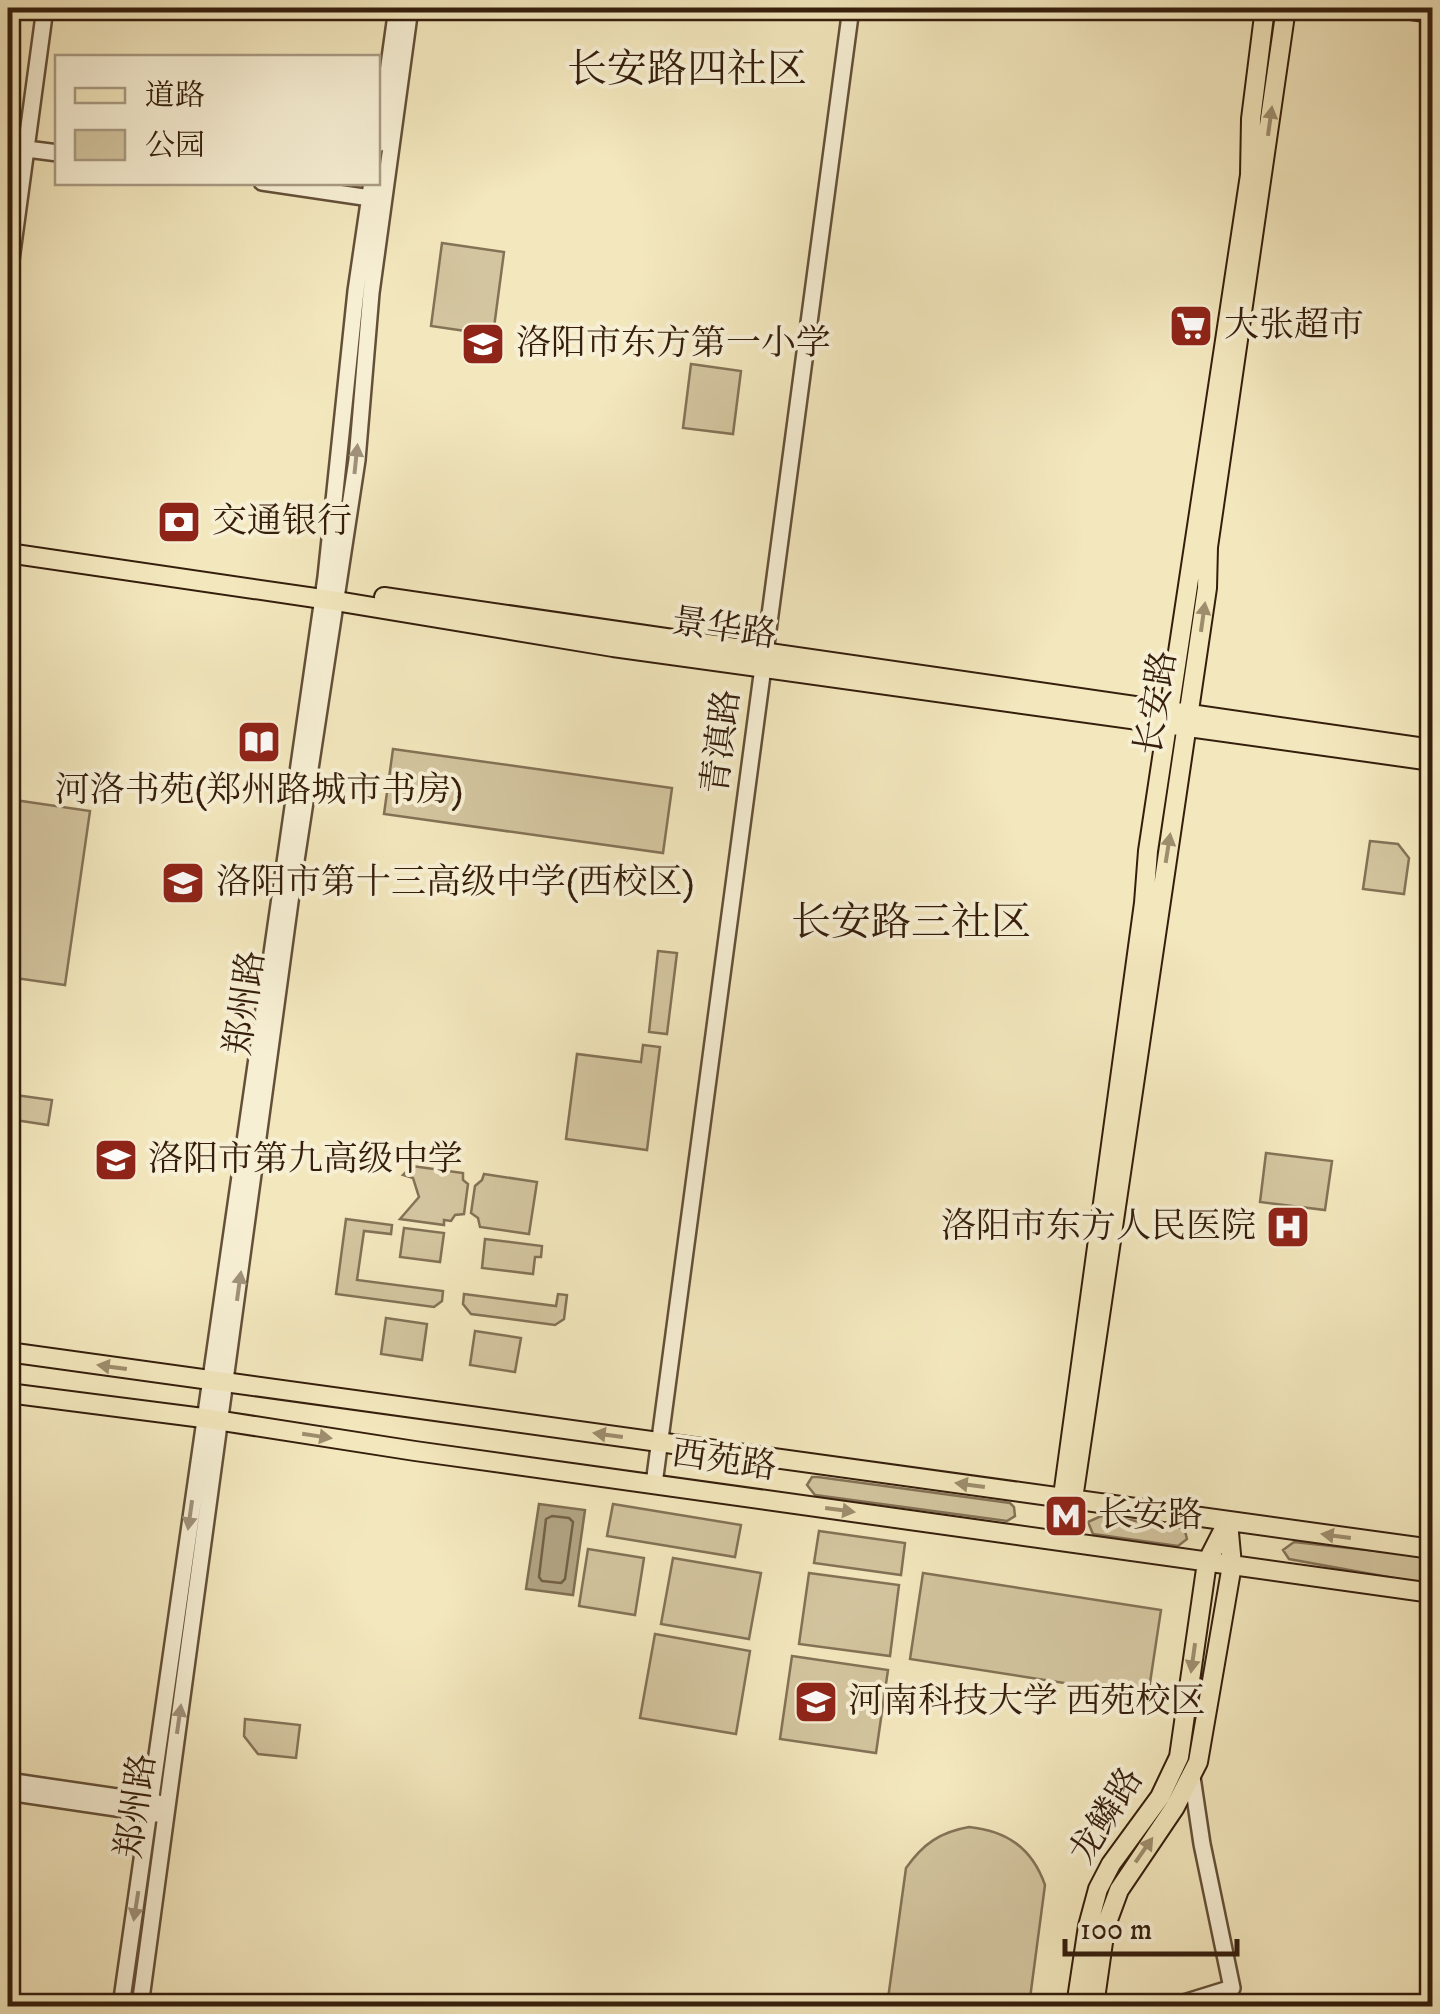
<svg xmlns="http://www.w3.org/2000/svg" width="1440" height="2014" viewBox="0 0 1440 2014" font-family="'IM FELL DW Pica','Noto Serif SC',serif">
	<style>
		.green { fill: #d3c59f; stroke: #847256; stroke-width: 2.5 }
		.water { fill: #b2a381; stroke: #806e52; stroke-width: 2.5 }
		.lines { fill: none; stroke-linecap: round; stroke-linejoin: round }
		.shore { stroke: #746046; stroke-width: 2.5 }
		.minor-casing { stroke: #645038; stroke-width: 20 }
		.major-casing { stroke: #351e0c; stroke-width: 22 }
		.minor { stroke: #f7efd4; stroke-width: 15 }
		.major { stroke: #f3e7bd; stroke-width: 18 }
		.oneway { fill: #9e8d6d }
		.oneway2 { fill: #a0917a }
		.labels { text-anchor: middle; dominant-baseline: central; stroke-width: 8; stroke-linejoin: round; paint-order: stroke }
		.poi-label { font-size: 35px; fill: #351e0c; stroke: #f7efd4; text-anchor: start }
		.street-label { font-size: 35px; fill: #351e0c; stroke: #f7efd4 }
		.quarter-label { font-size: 40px; fill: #351e0c; stroke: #f7efd4 }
	</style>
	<rect width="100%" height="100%" fill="#f3e7bd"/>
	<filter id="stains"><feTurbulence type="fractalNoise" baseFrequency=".002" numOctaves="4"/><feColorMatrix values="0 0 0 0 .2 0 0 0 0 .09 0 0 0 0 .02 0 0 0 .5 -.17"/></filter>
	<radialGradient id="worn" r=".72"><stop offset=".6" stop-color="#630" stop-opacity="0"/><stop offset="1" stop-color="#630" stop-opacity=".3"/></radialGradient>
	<!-- green -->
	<path class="green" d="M442 243 504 252 493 335 431 326Z
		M691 364 741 371 733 434 683 428Z
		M393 749 672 788 663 853 384 814Z
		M8 799 90 811 65 985 8 977Z
		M1370 841 1398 844 1409 858 1404 894 1363 889Z
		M658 951 677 953 667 1034 649 1032Z
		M643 1045 660 1047 647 1150 566 1139 577 1054 641 1062Z
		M8 1094 52 1100 48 1125 8 1119Z
		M1266 1153 1332 1161 1325 1210 1260 1202Z
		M412 1166 463 1173V1180L468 1184 464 1214 455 1215 451 1221 444 1220V1225L400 1219 419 1197 413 1178 403 1175Z
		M484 1174 537 1182 529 1234 480 1227 478 1218 471 1213 475 1186 482 1180Z
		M346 1219 392 1225 391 1234 364 1231 357 1280 443 1291 442 1301 434 1307 336 1294Z
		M404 1228 444 1233 440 1262 400 1257Z
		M485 1239 542 1246 541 1257H535L533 1274 482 1268Z
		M464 1294 556 1306 558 1294 567 1295 564 1319 555 1325 471 1314 463 1304Z
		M386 1318 427 1324 422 1360 381 1354Z
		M475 1331 521 1338 515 1372 470 1365Z
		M818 1477 1010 1503 1014 1507 1015 1516 1007 1521 815 1495 807 1485 812 1477Z
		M613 1504 741 1525 735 1557 607 1536Z
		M1101 1516 1179 1527 1185 1531 1187 1539 1178 1546 1093 1534 1088 1522Z
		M819 1531 905 1543 901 1575 814 1563Z
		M1294 1542 1432 1557V1585L1289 1559 1283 1550Z
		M588 1549 644 1558 635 1615 579 1606Z
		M673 1558 761 1573 749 1639 661 1624Z
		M809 1573 899 1585 890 1656 799 1644Z
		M923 1573 1161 1610 1148 1696 910 1659Z
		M655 1634 750 1651 736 1734 640 1718Z
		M792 1656 888 1670 876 1753 780 1739Z
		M245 1719 300 1725 296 1758 258 1754 244 1736Z
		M969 1827C1007 1831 1032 1848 1045 1885L1029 2006H887L906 1868C923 1844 940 1832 969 1827Z"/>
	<!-- water -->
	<path class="water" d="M539 1504 585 1510 573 1595 526 1589Z"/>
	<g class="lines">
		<!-- shore -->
		<path class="shore" d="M552 1516 569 1518 573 1522 565 1579 561 1583 542 1581 539 1577 546 1519Z"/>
		<defs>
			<path id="minor" d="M378 144 397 8
				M19 148 58 153
				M262 182 377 199
				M8 282 45 8
				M654 1484 851 8
				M8 1781 158 1803
				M8 1792 157 1814
				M121 2006 326 577 356 291 372 182
				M140 2006 292 887 357 460 371 293 410 8
				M1174 2006 1232 1988 1202 1844 1192 1777"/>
			<path id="major" d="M1397 8 1432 13
				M8 553 336 601 613 647 1432 761
				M384 597 1432 749
				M8 1352 1432 1549
				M8 1393 203 1418 415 1451 1432 1593
				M1060 1518 1144 903 1148 851 1250 175 1251 119 1265 8
				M1060 1539 1073 1499 1207 588 1208 547 1286 8
				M1076 2006 1088 1926 1098 1889 1111 1864 1160 1797 1179 1757 1207 1562 1228 1521
				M1094 2006 1105 1928 1119 1890 1175 1807 1198 1762 1232 1565 1228 1522"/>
		</defs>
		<!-- minor casing -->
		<use href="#minor" class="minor-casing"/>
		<!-- major casing -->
		<use href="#major" class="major-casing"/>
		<!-- minor -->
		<use href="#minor" class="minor"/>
		<!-- major -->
		<use href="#major" class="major"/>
	</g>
	<!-- one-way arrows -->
	<defs><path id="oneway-solid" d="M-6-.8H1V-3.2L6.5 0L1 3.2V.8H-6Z" transform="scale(2.5)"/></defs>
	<g class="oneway">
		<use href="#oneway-solid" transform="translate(1270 121) rotate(-82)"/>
		<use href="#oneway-solid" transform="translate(1203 617) rotate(-82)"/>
		<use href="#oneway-solid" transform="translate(1168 848) rotate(-81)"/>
		<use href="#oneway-solid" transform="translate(112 1367) rotate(-172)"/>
		<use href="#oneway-solid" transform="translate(608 1435) rotate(-172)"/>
		<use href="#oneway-solid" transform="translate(317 1436) rotate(9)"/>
		<use href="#oneway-solid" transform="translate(970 1485) rotate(-172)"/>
		<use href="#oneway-solid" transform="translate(840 1510) rotate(8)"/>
		<use href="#oneway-solid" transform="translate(1336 1536) rotate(-172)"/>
		<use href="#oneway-solid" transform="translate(1193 1658) rotate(98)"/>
		<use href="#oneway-solid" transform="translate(1144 1850) rotate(-55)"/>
	</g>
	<g class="oneway2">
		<use href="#oneway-solid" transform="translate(356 459) rotate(-84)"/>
		<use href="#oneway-solid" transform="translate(239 1286) rotate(-82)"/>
		<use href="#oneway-solid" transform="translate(190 1515) rotate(98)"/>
		<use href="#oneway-solid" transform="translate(179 1719) rotate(-82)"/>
		<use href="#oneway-solid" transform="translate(136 1906) rotate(99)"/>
	</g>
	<!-- icons -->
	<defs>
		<symbol id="supermarket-square" viewBox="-11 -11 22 22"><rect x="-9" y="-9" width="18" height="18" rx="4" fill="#8f2418" stroke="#f7efd4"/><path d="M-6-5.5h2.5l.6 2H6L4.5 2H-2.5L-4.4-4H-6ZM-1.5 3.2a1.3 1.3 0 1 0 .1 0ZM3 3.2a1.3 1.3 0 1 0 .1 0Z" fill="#fff"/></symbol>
		<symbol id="school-square" viewBox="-11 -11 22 22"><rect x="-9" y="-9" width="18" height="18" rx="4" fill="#8f2418" stroke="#f7efd4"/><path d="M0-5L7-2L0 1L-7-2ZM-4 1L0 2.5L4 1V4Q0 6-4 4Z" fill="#fff"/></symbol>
		<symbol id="bank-square" viewBox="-11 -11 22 22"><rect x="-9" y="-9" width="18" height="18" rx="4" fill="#8f2418" stroke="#f7efd4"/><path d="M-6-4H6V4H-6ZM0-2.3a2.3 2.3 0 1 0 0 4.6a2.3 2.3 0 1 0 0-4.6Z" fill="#fff"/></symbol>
		<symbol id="library-square" viewBox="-11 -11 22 22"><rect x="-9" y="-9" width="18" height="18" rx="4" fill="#8f2418" stroke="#f7efd4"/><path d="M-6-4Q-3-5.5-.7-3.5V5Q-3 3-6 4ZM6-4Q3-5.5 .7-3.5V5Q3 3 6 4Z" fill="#fff"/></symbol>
		<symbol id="hospital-square" viewBox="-11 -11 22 22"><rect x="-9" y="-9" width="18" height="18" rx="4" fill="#8f2418" stroke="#f7efd4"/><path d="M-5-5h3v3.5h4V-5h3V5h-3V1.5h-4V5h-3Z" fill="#fff"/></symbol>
		<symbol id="metro-square" viewBox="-11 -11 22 22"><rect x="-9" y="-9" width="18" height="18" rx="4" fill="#8f2418" stroke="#f7efd4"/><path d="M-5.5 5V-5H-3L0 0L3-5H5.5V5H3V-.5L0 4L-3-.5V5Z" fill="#fff"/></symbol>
		<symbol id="university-square" viewBox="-11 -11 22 22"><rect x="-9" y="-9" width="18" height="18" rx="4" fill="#8f2418" stroke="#f7efd4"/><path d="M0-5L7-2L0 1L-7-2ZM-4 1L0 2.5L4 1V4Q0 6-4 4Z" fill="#fff"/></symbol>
	</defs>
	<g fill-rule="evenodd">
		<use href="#supermarket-square" x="1166" y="301" width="50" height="50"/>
		<use href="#school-square" x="458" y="319" width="50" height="50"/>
		<use href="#bank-square" x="154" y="497" width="50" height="50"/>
		<use href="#library-square" x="234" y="717" width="50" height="50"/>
		<use href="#school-square" x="158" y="858" width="50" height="50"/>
		<use href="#school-square" x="91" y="1135" width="50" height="50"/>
		<use href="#hospital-square" x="1263" y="1202" width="50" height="50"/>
		<use href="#metro-square" x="1041" y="1491" width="50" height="50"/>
		<use href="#university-square" x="791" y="1677" width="50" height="50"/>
	</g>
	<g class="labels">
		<!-- poi labels -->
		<g class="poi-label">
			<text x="1224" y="326">大张超市</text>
			<text x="516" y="344">洛阳市东方第一小学</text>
			<text x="212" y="522">交通银行</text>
			<text x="259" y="791" text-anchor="middle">河洛书苑(郑州路城市书房)</text>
			<text x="216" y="883">洛阳市第十三高级中学(西校区)</text>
			<text x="148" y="1160">洛阳市第九高级中学</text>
			<text x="1256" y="1227" text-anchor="end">洛阳市东方人民医院</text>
			<text x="1098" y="1516">长安路</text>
			<text x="848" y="1702">河南科技大学 西苑校区</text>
		</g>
		<!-- street labels -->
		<g class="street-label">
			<text transform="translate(724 629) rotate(8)">景华路</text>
			<text transform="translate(1157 703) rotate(-81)">长安路</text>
			<text transform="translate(722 742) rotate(-83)">青滇路</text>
			<text transform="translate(246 1003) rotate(-82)">郑州路</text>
			<text transform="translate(724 1461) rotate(8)">西苑路</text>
			<text transform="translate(137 1806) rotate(-82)">郑州路</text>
			<text transform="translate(1107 1816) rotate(-58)">龙鳞路</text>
		</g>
		<!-- quarter labels -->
		<g class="quarter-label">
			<text x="687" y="71">长安路四社区</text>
			<text x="911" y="924">长安路三社区</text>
		</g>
	</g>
	<!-- margin -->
	<rect width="1440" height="2014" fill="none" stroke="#f3e7bd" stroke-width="40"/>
	<rect x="10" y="10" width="1420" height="1994" fill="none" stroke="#351e0c" stroke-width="5"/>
	<rect x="20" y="20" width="1400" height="1974" fill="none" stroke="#351e0c" stroke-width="2.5"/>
	<!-- legend -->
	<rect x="55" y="55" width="325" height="130" fill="#f7efd4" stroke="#a99b84" stroke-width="2.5"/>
	<rect x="75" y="88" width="50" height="15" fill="#f3e7bd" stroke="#a99b84" stroke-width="2.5"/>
	<text x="145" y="105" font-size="30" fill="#351e0c">道路</text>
	<rect x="75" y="130" width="50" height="30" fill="#d3c59f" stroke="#a99b84" stroke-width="2.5"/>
	<text x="145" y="155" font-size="30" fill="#351e0c">公园</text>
	<!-- scale -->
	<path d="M1065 1939v15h172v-15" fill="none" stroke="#351e0c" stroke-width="5"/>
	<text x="1080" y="1939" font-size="30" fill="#351e0c" stroke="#f7efd4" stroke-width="8" paint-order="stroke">100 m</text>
	<rect width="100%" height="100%" filter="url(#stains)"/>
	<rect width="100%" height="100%" fill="url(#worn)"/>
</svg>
